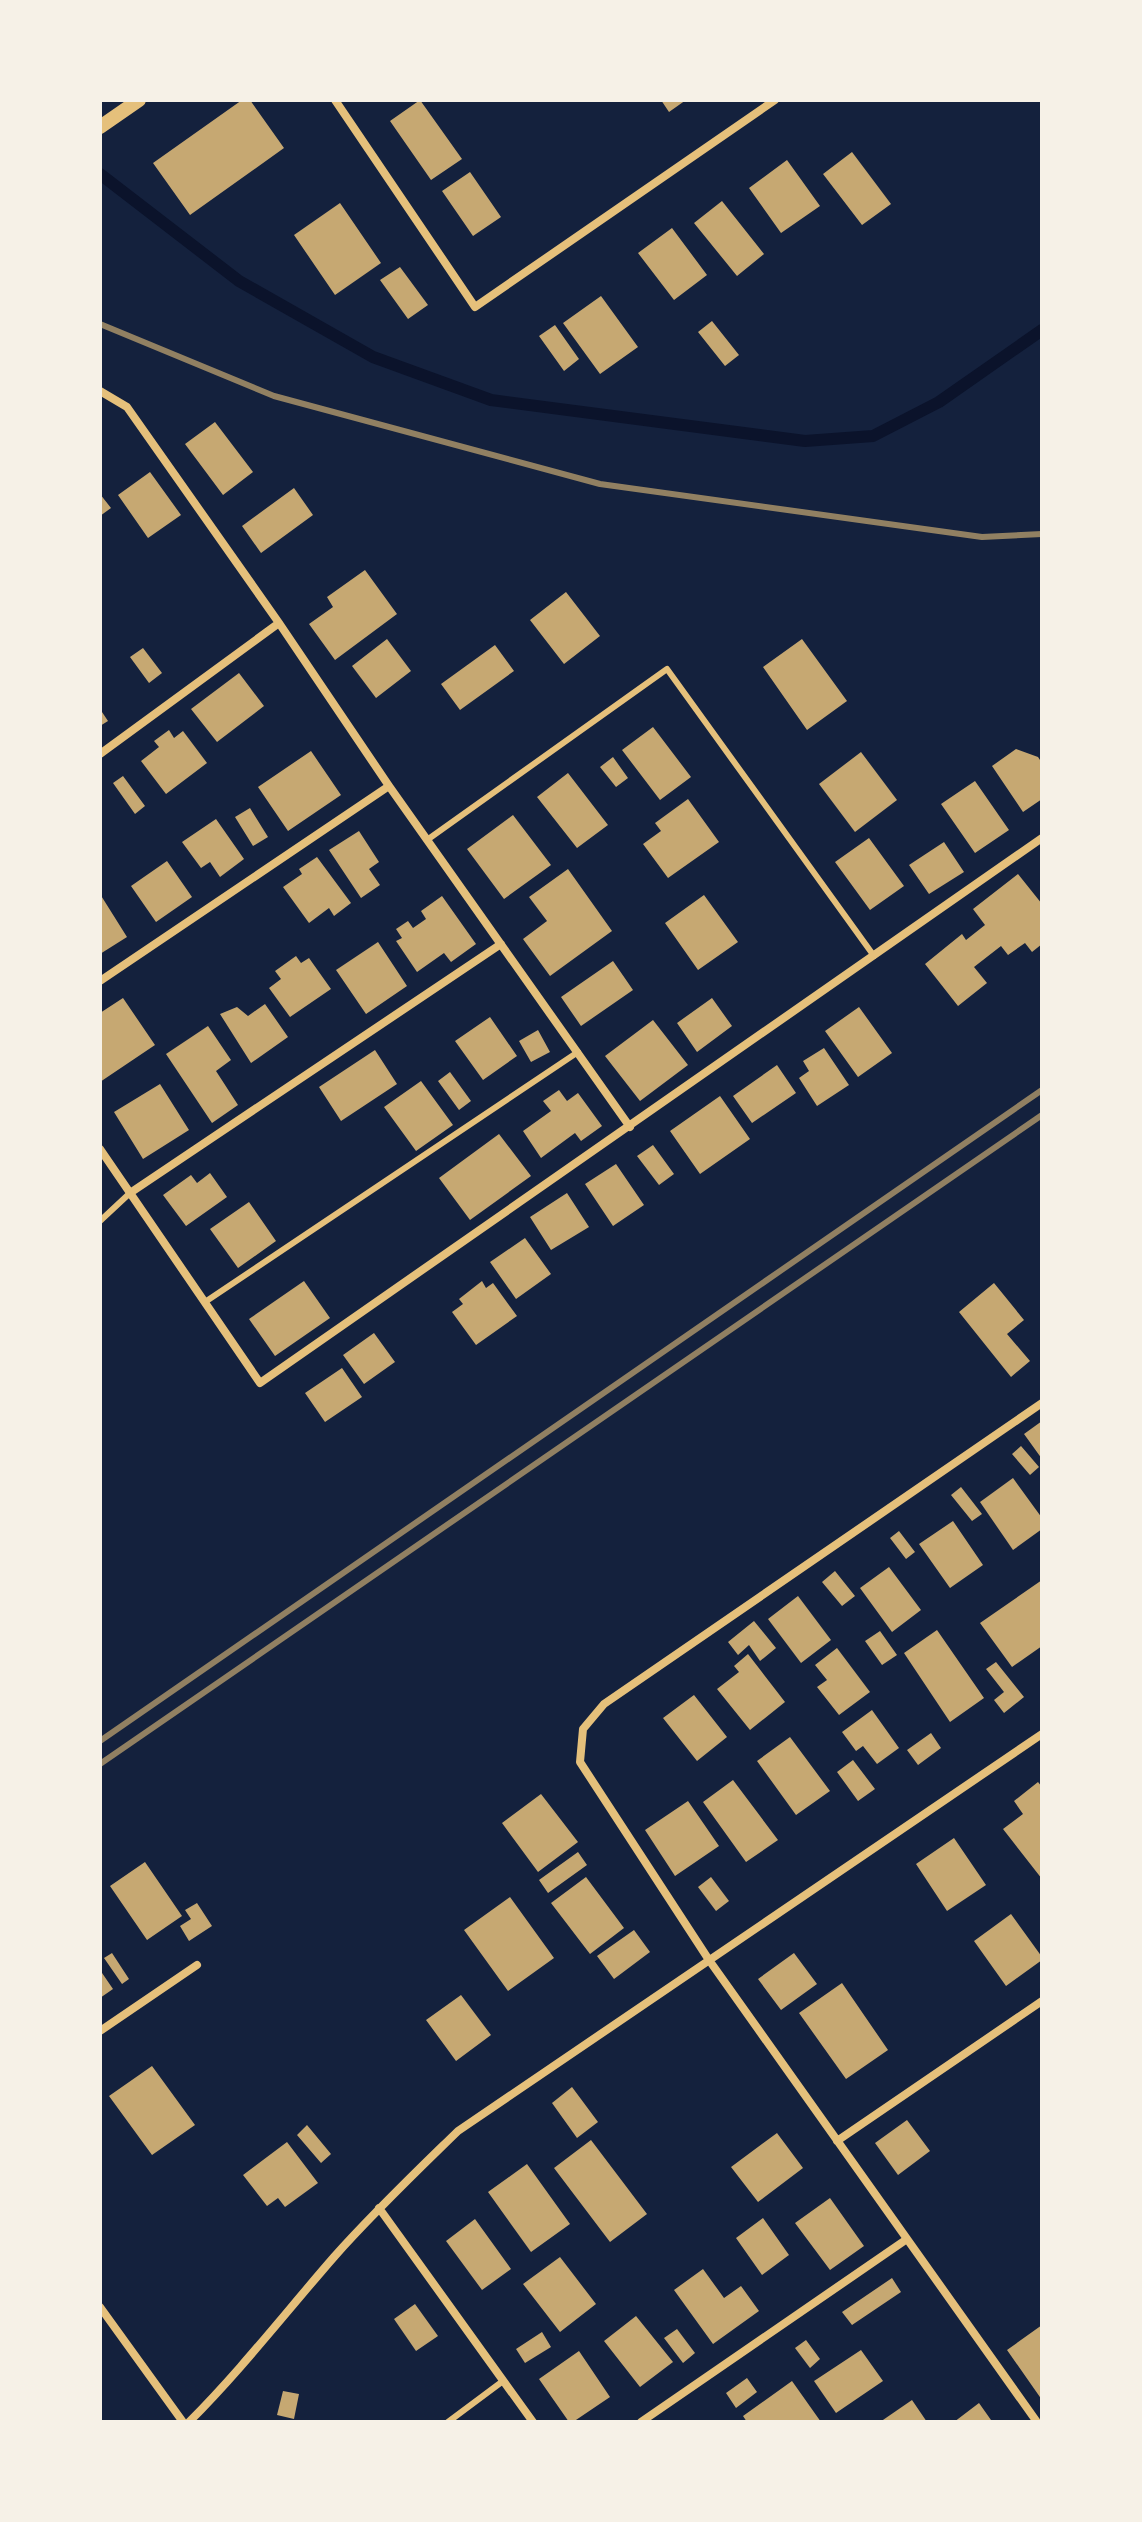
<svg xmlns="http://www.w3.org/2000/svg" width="1142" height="2522" viewBox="0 0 1142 2522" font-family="Signika,sans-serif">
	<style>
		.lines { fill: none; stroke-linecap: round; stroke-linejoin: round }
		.stream { stroke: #0b132b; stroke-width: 12 }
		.building { fill: #c6a872 }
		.service { stroke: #e5c07b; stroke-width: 6 }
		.minor { stroke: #e5c07b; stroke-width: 8 }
		.tertiary { stroke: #e5c07b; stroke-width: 14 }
		.rail { stroke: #918062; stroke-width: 6 }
	</style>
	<rect width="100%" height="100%" fill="#14213d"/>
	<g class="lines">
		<!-- stream -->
		<path class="stream" d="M100 174 239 281 373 357 491 400 805 441 873 436 939 402 1042 330"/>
	</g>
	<!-- building -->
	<path class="building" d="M242 100H250L284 148 190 215 153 163Z
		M420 100 462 159 431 180 390 121Z
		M661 100H686L669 112Z
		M852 152 891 204 862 225 823 174Z
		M787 160 820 206 781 233 749 188Z
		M470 172 501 217 473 236 442 191Z
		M722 201 764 254 737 276 694 223Z
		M340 203 381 263 335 295 294 235Z
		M672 228 707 275 674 300 638 253Z
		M400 267 428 305 408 319 380 280Z
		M601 296 638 347 600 374 563 323Z
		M712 321 739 355 725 366 698 332Z
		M555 325 579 359 564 371 539 336Z
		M215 422 253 472 223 495 185 444Z
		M150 472 181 515 148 538 118 495Z
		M294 488 313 515 261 553 242 526Z
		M100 494 111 508 100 516Z
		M365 570 397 614 335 660 309 624 333 607 327 597Z
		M566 592 600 636 564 664 530 620Z
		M387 639 411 671 376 698 352 666Z
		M802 639 847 701 807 730 763 667Z
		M495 645 514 671 460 710 441 684Z
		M143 648 162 673 149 683 130 657Z
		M239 673 264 706 217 742 191 709Z
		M100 709 108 721 100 726Z
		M653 727 691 777 660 800 622 750Z
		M169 730 174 738 183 731 207 763 166 794 141 761 159 747 154 741Z
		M1016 749 1038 757 1042 763V799L1023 812 992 766Z
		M311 751 341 795 288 831 258 787Z
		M861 752 897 800 855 832 819 784Z
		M613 757 628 778 616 787 600 767Z
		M568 773 608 825 577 848 537 797Z
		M123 776 145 806 135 814 113 783Z
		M975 781 1009 830 975 853 941 804Z
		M688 799 719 842 668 878 643 844 661 831 655 823Z
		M250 808 268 837 253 846 235 817Z
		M513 815 551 865 504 899 467 849Z
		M216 819 244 859 220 877 210 862 201 868 182 842Z
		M359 831 379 862 369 869 380 885 361 898 329 850Z
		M869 838 904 886 870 910 835 862Z
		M944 842 964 872 929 894 909 865Z
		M317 857 351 903 334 916 329 908 309 923 283 887 302 874 299 869Z
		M167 861 192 897 156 922 131 886Z
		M568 869 612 931 550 976 523 939 547 921 529 897Z
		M1018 874 1042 904V944L1032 952 1025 943 1008 955 1001 946 974 967 987 983 958 1006 925 964 962 934 966 940 985 925 973 909Z
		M100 894 127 937 100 954Z
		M704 895 738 942 698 970 665 923Z
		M442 896 476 944 451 962 444 953 417 972 396 941 402 938 396 929 408 921 413 928 426 919 421 911Z
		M378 942 407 986 366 1014 336 970Z
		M296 956 301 963 309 958 331 989 290 1017 269 988 281 979 275 971Z
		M613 961 633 990 581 1026 561 997Z
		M123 998 155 1045 100 1082V1013Z
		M712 998 732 1026 697 1052 677 1023Z
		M265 1004 288 1037 251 1063 220 1014 237 1007 248 1016Z
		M859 1007 892 1053 858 1077 825 1031Z
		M490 1017 517 1056 483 1080 455 1041Z
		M653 1020 688 1065 640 1101 605 1056Z
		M208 1026 231 1060 216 1071 238 1105 212 1123 166 1054Z
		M538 1030 550 1052 531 1062 519 1041Z
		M824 1048 849 1085 817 1106 799 1078 809 1071 803 1061Z
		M375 1050 397 1084 341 1121 319 1087Z
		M777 1065 796 1093 752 1123 733 1096Z
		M450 1072 471 1101 459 1110 438 1081Z
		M421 1081 453 1125 416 1151 384 1107Z
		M160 1084 189 1130 143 1159 114 1112Z
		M559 1090 567 1101 578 1093 602 1126 581 1141 575 1133 541 1158 523 1131 551 1111 543 1101Z
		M720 1096 750 1139 700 1174 670 1131Z
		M499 1134 531 1176 470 1220 439 1178Z
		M653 1145 674 1174 659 1185 637 1156Z
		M616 1164 644 1205 613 1226 585 1184Z
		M210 1173 227 1197 186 1226 163 1195 191 1175 197 1183Z
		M567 1193 589 1227 551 1250 530 1217Z
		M249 1202 276 1241 238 1268 210 1229Z
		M525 1238 551 1274 516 1299 490 1262Z
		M304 1281 330 1318 275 1356 249 1319Z
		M482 1281 486 1288 493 1283 517 1316 476 1345 452 1312 463 1304 459 1299Z
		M994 1283 1024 1320 1007 1334 1030 1361 1011 1377 959 1312Z
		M374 1333 395 1362 364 1384 343 1355Z
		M342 1368 362 1397 325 1422 305 1393Z
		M1042 1421V1459L1024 1434Z
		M1021 1446 1039 1467 1030 1475 1012 1454Z
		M1013 1478 1042 1518V1529L1013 1550 980 1502Z
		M961 1487 982 1514 972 1521 951 1495Z
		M953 1521 983 1565 950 1588 919 1544Z
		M899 1531 915 1552 906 1559 890 1538Z
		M889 1567 921 1610 892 1632 860 1588Z
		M835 1571 855 1596 842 1606 822 1582Z
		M1042 1580V1646L1012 1667 980 1623Z
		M798 1596 831 1640 801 1663 768 1619Z
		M754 1621 776 1648 760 1661 749 1645 738 1655 728 1642Z
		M937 1630 984 1698 950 1722 904 1653Z
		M880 1631 897 1655 882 1665 865 1641Z
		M837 1648 870 1692 839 1715 817 1687 827 1680 815 1665Z
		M748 1654 785 1702 750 1730 717 1689 739 1672 734 1666Z
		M996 1662 1024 1697 1004 1713 994 1700 1004 1692 986 1669Z
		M694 1695 727 1737 697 1761 663 1718Z
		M872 1710 899 1748 877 1764 863 1746 856 1751 842 1732Z
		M931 1733 941 1748 918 1765 907 1750Z
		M790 1737 830 1791 796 1815 757 1761Z
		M853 1760 875 1789 858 1801 837 1772Z
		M733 1780 778 1840 746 1862 703 1802Z
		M1038 1782 1042 1787V1879L1003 1829 1023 1814 1014 1801Z
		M541 1794 578 1842 538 1872 502 1823Z
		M688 1801 719 1846 675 1876 645 1830Z
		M954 1838 986 1885 947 1911 916 1864Z
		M578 1852 587 1865 548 1893 539 1880Z
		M145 1862 182 1916 147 1940 110 1886Z
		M586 1877 624 1928 590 1954 551 1903Z
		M711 1877 729 1901 716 1911 698 1887Z
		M510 1897 554 1958 508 1991 464 1930Z
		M197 1903 212 1926 189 1941 180 1926 191 1919 185 1910Z
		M1011 1914 1042 1957V1960L1006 1986 974 1941Z
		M634 1930 650 1952 614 1979 597 1956Z
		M112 1953 129 1979 122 1984 104 1958Z
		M794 1953 817 1984 781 2010 758 1979Z
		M100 1970 113 1989 100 1998Z
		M842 1983 888 2050 846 2079 799 2013Z
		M461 1995 491 2035 456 2061 426 2020Z
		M152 2066 195 2125 152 2155 109 2096Z
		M572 2087 598 2122 577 2138 552 2103Z
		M907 2120 930 2151 898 2175 875 2143Z
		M307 2125 331 2154 321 2163 297 2135Z
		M777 2133 803 2168 758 2202 731 2167Z
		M591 2140 647 2214 610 2242 554 2168Z
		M287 2142 318 2183 285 2207 278 2198 267 2206 243 2175Z
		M527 2164 570 2224 531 2252 488 2192Z
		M830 2198 864 2246 830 2270 795 2223Z
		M763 2218 789 2255 762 2275 736 2238Z
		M475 2219 511 2269 482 2290 446 2241Z
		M560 2257 596 2304 560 2332 523 2284Z
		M703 2269 724 2298 741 2286 759 2311 713 2344 674 2290Z
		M892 2278 901 2292 852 2325 842 2312Z
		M415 2304 438 2336 416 2351 394 2319Z
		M636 2316 673 2362 640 2387 604 2341Z
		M1042 2325V2400L1007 2350Z
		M677 2329 695 2353 683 2363 664 2338Z
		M542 2332 551 2347 525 2363 516 2349Z
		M806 2340 820 2359 810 2368 795 2348Z
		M861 2350 883 2381 836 2413 814 2381Z
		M579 2351 610 2397 573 2422H569L539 2379Z
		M747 2378 757 2392 736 2408 726 2393Z
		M792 2381 821 2422H747L743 2416Z
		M283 2391 299 2394 294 2419 277 2415Z
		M912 2400 927 2422H880Z
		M979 2403 991 2420 989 2422H954Z"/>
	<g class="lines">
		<!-- service -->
		<path class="service" d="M427 840 667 669 874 956
			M100 1221 130 1193
			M205 1302 578 1052
			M448 2422 503 2381"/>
		<!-- minor -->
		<path class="minor" d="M335 100 475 307 775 100
			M100 391 127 407 279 623 389 786 630 1127
			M100 754 279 623
			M100 981 389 786
			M100 1149 260 1383 1042 838
			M130 1193 501 944
			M100 2031 197 1965
			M837 2141 1042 2001
			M379 2208 533 2422
			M100 2307 183 2422
			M189 2422C241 2370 286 2312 334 2257 373 2213 416 2172 458 2131L1042 1734
			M641 2422 907 2239
			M1037 2422 709 1960 580 1762 583 1729 604 1704 1042 1403"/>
		<!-- tertiary -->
		<path class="tertiary" d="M100 127 139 100"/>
		<!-- rail -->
		<path class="rail" d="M100 324 274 396 600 484 982 537 1042 534
			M100 1741 1042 1090
			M100 1764 1042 1115"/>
	</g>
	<!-- border -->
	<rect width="1142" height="2522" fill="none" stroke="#f6f1e7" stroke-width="204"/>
</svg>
